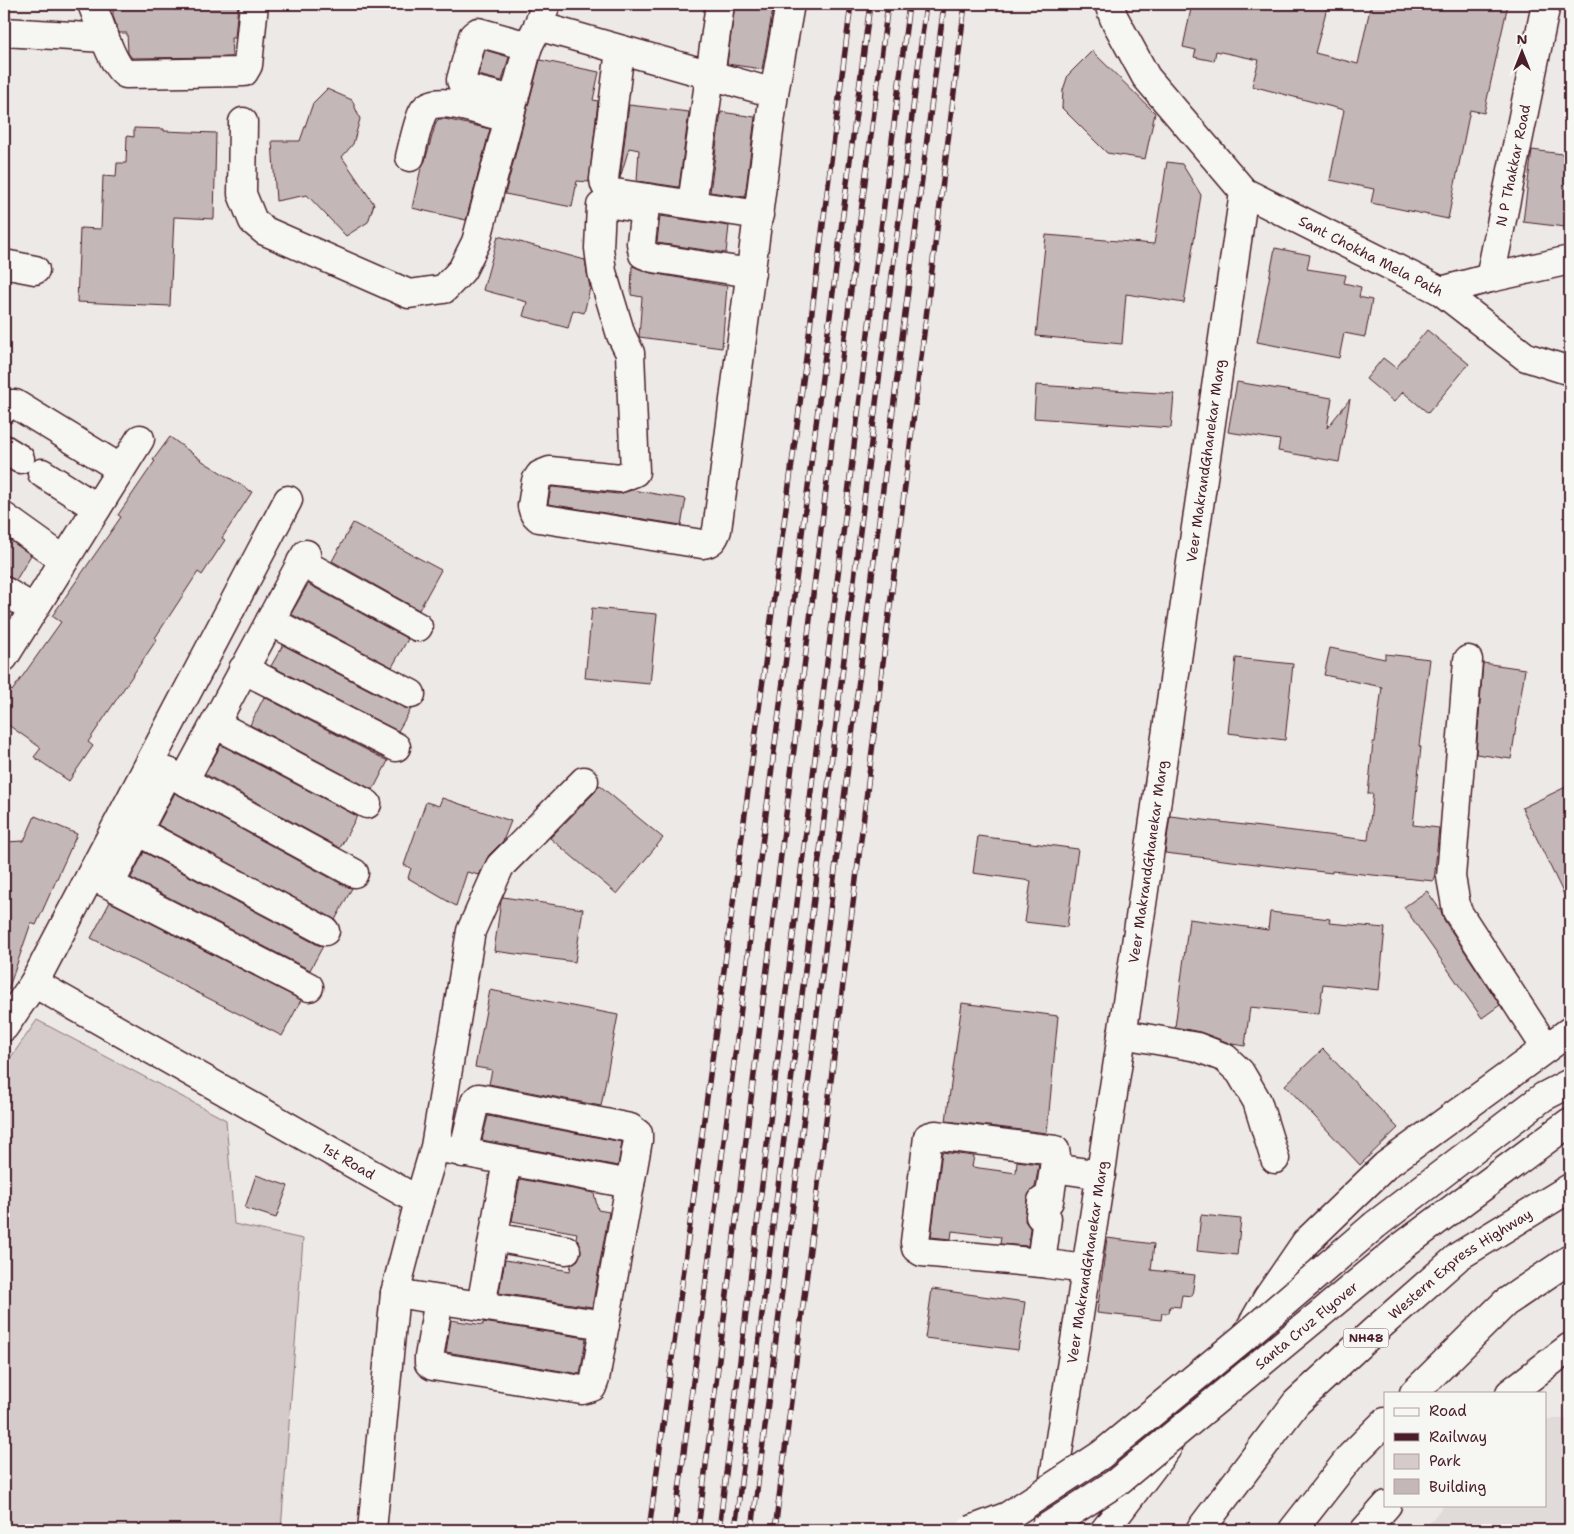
<svg xmlns="http://www.w3.org/2000/svg" width="1574" height="1534" viewBox="0 0 1574 1534" font-family="'Shantell Sans',sans-serif">
	<style>
		.built { fill: #e0dad8 }
		.green { fill: #d4cbca; stroke: #8f757a }
		.building { fill: #c4b7b7; stroke: #4a1f2b }
		.lines { fill: none; stroke-linecap: round; stroke-linejoin: round }
		.street-casing { stroke: #4a1f2b; stroke-width: 31 }
		.secondary-casing { stroke: #4a1f2b; stroke-width: 31 }
		.primary-casing { stroke: #4a1f2b; stroke-width: 31 }
		.highway-casing { stroke: #4a1f2b; stroke-width: 31 }
		.street { stroke: #f6f6f2; stroke-width: 28 }
		.secondary { stroke: #f6f6f2; stroke-width: 28 }
		.primary { stroke: #f6f6f2; stroke-width: 28 }
		.highway { stroke: #f6f6f2; stroke-width: 28 }
		.rail-casing { stroke: #4a1f2b; stroke-width: 5.5 }
		.rail { stroke: #f6f6f2; stroke-width: 4; stroke-dasharray: 11; stroke-linecap: butt }
		.primary-bridge-casing { stroke: #4a1f2b; stroke-width: 31; stroke-linecap: butt }
		.primary-bridge { stroke: #f6f6f2; stroke-width: 28 }
		.labels { text-anchor: middle; dominant-baseline: central; stroke-width: 4; stroke-linejoin: round; paint-order: stroke }
		.shield { fill: #f6f6f2; stroke: #7e6067; stroke-width: 1 }
		.shield-label { font-size: 12px; font-weight: bold; fill: #4a1f2b }
		.street-label { font-size: 14px; fill: #4a1f2b; stroke: #f6f6f2 }
	</style>
	<rect width="100%" height="100%" fill="#ece9e6"/>
	<filter id="ink" filterUnits="userSpaceOnUse"><feTurbulence type="fractalNoise" baseFrequency=".02" numOctaves="2"/><feDisplacementMap in="SourceGraphic" scale="10" xChannelSelector="R" yChannelSelector="G"/><feConvolveMatrix kernelMatrix="1 2 1 2 8 2 1 2 1" color-interpolation-filters="sRGB"/></filter>
	<g filter="url(#ink)">
		<!-- built -->
		<path class="built" d="M1545 1419H1570V1530H1424L1444 1505H1545Z"/>
		<!-- green -->
		<path class="green" d="M37 1020 226 1120 234 1224 303 1239 281 1530H4V1067Z"/>
		<!-- building -->
		<path class="building" d="M113 4H238L235 38H231L232 57 132 58 128 53 127 33H119L113 16Z
			M735 4H774L762 69 727 64Z
			M1192 4H1328L1315 53 1358 64 1371 4H1508L1484 113 1470 110 1448 219 1371 203 1374 189 1330 180 1344 110 1252 86 1259 60 1216 51 1214 61 1194 57 1196 50 1183 47Z
			M485 50 509 57 502 81 478 75Z
			M1092 51 1155 113 1145 159 1107 153 1062 108 1063 90 1068 75Z
			M540 60 599 72 593 100 598 101 589 182 577 181 572 207 505 194Z
			M327 89 352 100 360 119 353 144 342 157 374 204 368 222 346 236 307 195 276 201 272 141H300L313 103Z
			M629 105 689 112 679 187 637 181 639 150 629 148 620 178Z
			M721 112 755 117 745 197 710 192Z
			M445 119 490 129 466 220 412 208 421 168 425 161 436 122 439 119Z
			M134 128 164 129V131L216 133 214 219 174 217 170 306 77 302 80 228 101 229 103 176 116 177 117 163H126L127 136 134 137Z
			M1532 150 1570 155V185L1565 227 1523 222Z
			M1167 162 1182 164 1201 195 1184 303 1126 294 1122 344 1036 336 1046 235 1154 244Z
			M660 216 729 226 726 253 657 243Z
			M498 236 585 260 590 288 584 313 573 310 568 328 523 316 527 302 483 290Z
			M1275 248 1310 255 1307 269 1346 275 1344 283 1361 287 1359 297 1372 300 1365 337 1344 333 1339 358 1257 342Z
			M632 266 651 273 727 286 722 348 639 337 642 297 631 295Z
			M1427 330 1469 364 1428 413 1403 392 1394 402 1366 379 1383 358 1396 368Z
			M1237 382 1332 398 1327 428 1350 399 1339 462 1278 451 1280 440 1228 432Z
			M1036 385 1174 394 1171 428 1034 418Z
			M170 437 204 462 252 492 222 538 225 540 202 575 198 572 155 638 157 639 88 742 93 746 69 781 34 757 41 748 4 722V685L12 691 61 622 52 616 121 517 118 515 155 461 153 460Z
			M552 487 618 494 632 490 686 499 681 525 548 504 551 488Z
			M353 523 441 570 419 610 332 561Z
			M4 536 31 555 16 580 4 575Z
			M308 584 408 639 392 667 291 614Z
			M592 608 657 614 650 684 585 678Z
			M283 645 404 708 411 709 398 731 271 666Z
			M1330 648 1385 659V654L1430 659 1419 746 1421 747 1413 825 1439 828 1434 881 1332 871V873L1165 853 1170 816 1368 840 1373 794H1368L1373 742H1375L1382 687 1324 675Z
			M1236 658 1293 664 1285 740 1228 733Z
			M1483 663 1525 669 1511 759 1476 754Z
			M264 697 388 761 373 790 250 725Z
			M221 745 357 816 340 848 205 774Z
			M599 785 663 838 617 894 550 838 595 792Z
			M1570 785V907L1522 808Z
			M175 793 347 887 352 888 335 920 158 825Z
			M442 798 511 821 503 841 489 855 479 875 467 872 456 906 408 878 411 868 404 865 426 802 439 806Z
			M35 816 77 834 36 925 31 923 7 993H4V842L24 841Z
			M978 836 1078 849 1067 927 1025 922 1031 881 973 873Z
			M144 852 318 945 323 946 310 970 131 878Z
			M1427 891 1441 911 1444 920 1500 1005 1482 1018 1404 907Z
			M503 897 583 909 575 962 494 951 501 901Z
			M110 902 301 1000 282 1036 91 938Z
			M1270 912 1330 919 1329 923 1385 928 1379 990 1323 984 1319 1014 1250 1007 1245 1046 1232 1044 1200 1032 1175 1027 1189 919 1268 930Z
			M490 990 618 1015 601 1106 489 1084 492 1070 475 1067Z
			M962 1003 1058 1016 1047 1133 946 1121Z
			M1323 1049 1398 1128 1360 1165 1285 1085Z
			M488 1116 622 1142 618 1166 482 1140Z
			M942 1152 974 1156 972 1167 1016 1173 1017 1161 1039 1164 1035 1187 1030 1192 1027 1199 1025 1221 1030 1228 1028 1246 1000 1244 1001 1237 952 1231 951 1239 931 1237Z
			M256 1175 288 1186 276 1218 245 1208Z
			M520 1179 594 1193 598 1210 609 1212 592 1307 499 1293 505 1260 570 1271 571 1265 578 1260 581 1252 580 1244 576 1238 577 1233 512 1221Z
			M1201 1215 1241 1219 1237 1255 1197 1251Z
			M1107 1238 1154 1244 1151 1270 1195 1275 1192 1296 1182 1295 1180 1307 1170 1306 1169 1313H1162L1161 1320 1097 1313Z
			M932 1289 1025 1302 1018 1350 925 1338Z
			M451 1320 483 1325V1322L586 1338 580 1374 446 1352Z"/>
		<g class="lines">
			<defs>
				<g id="street">
					<path d="M92 4C98 18 113 69 126 74L244 72 248 65 254 4"/>
					<path d="M538 26 774 93 717 530C714 539 711 543 702 544L539 518 534 513 532 506 536 481 540 475 550 471 620 478 635 472 630 353 621 335 602 272 599 248 601 206 606 203 645 209"/>
					<path d="M4 32 105 38"/>
					<path d="M620 50 604 179C605 190 611 193 621 194L759 215"/>
					<path d="M774 93 790 4"/>
					<path d="M513 100 469 89 464 88 461 80 473 36 478 32 528 46"/>
					<path d="M243 122 242 194 253 221 265 231 409 294 444 289 462 270 476 242 528 46 538 26 546 4"/>
					<path d="M410 157C413 145 418 121 423 112 433 93 476 110 493 114"/>
					<path d="M646 198 641 243 643 254 653 258 751 273"/>
					<path d="M692 204 720 4"/>
					<path d="M4 264 35 270"/>
					<path id="s1" d="M1490 278 1546 4"/>
					<path d="M1441 291 1526 357 1570 371"/>
					<path d="M4 409 9 404H15L121 469"/>
					<path d="M4 449 20 459"/>
					<path d="M42 473 97 508"/>
					<path d="M4 517 64 560"/>
					<path d="M301 562 418 627"/>
					<path d="M4 591 34 609"/>
					<path d="M270 621 411 694"/>
					<path d="M4 657 140 439"/>
					<path d="M1468 660 1451 877 1457 911 1546 1048"/>
					<path d="M243 669 396 747"/>
					<path d="M215 724 367 804"/>
					<path d="M168 772 354 873"/>
					<path d="M184 781 306 554"/>
					<path d="M137 831 325 931"/>
					<path d="M91 875 309 987"/>
					<path d="M110 884 168 772"/>
					<path d="M34 983 288 500"/>
					<path id="s2" d="M4 1027 34 983 419 1201 395 1293 372 1530"/>
					<path d="M1122 1034 1197 1047 1225 1058 1240 1072 1257 1101 1275 1159"/>
					<path d="M446 1149 630 1184"/>
					<path d="M1054 1168 1101 1175"/>
					<path d="M419 1201 435 1147 471 931 500 866 584 781"/>
					<path d="M494 1237 566 1250"/>
					<path d="M1041 1263 1047 1218 1040 1216 1042 1201H1049L1056 1156 1055 1150 935 1135 928 1137 915 1242 916 1248 922 1252 1041 1263 1047 1264 1086 1269"/>
					<path d="M395 1293 605 1325"/>
					<path d="M439 1300 429 1357V1363L433 1366 582 1390 592 1387 595 1379 638 1140V1134L630 1128 479 1098 475 1102 463 1153"/>
					<path d="M481 1306 507 1161"/>
					<path d="M1193 1413 1229 1365 1267 1299 1306 1242 1386 1165 1570 1031"/>
					<path d="M1105 1530 1167 1448"/>
				</g>
				<g id="secondary">
					<path d="M1109 4 1114 18 1146 77 1244 192 1441 291 1490 278 1570 260"/>
					<path d="M1510 1393 1570 1347"/>
					<path id="s3" d="M1046 1530 1140 918 1244 192"/>
					<path d="M1365 1530 1387 1505"/>
				</g>
				<path id="primary" d="M1375 1225 1543 1097 1570 1083
					M1400 1248 1570 1122"/>
				<g id="highway">
					<path d="M1414 1393 1505 1303 1570 1259"/>
					<path id="s4" d="M1200 1530 1296 1403 1373 1332 1459 1256 1570 1188"/>
					<path d="M1293 1530 1351 1456 1385 1422"/>
				</g>
			</defs>
			<!-- street casing -->
			<use href="#street" class="street-casing"/>
			<!-- secondary casing -->
			<use href="#secondary" class="secondary-casing"/>
			<!-- primary casing -->
			<use href="#primary" class="primary-casing"/>
			<!-- highway casing -->
			<use href="#highway" class="highway-casing"/>
			<!-- street -->
			<use href="#street" class="street"/>
			<!-- secondary -->
			<use href="#secondary" class="secondary"/>
			<!-- primary -->
			<use href="#primary" class="primary"/>
			<!-- highway -->
			<use href="#highway" class="highway"/>
			<defs>
				<path id="rail" d="M649 1530 805 366 851 4
					M674 1530 870 4
					M698 1530 841 367 888 4
					M719 1530 909 4
					M735 1530 926 4
					M752 1530 944 4
					M775 1530 965 4"/>
			</defs>
			<!-- rail casing -->
			<use href="#rail" class="rail-casing"/>
			<!-- rail -->
			<use href="#rail" class="rail"/>
			<defs>
				<g id="primary-bridge">
					<path d="M971 1530 1008 1516 1101 1455 1242 1339 1375 1225"/>
					<path id="s5" d="M1043 1530 1117 1482 1400 1248"/>
				</g>
			</defs>
			<!-- primary-bridge casing -->
			<use href="#primary-bridge" class="primary-bridge-casing"/>
			<!-- primary-bridge -->
			<use href="#primary-bridge" class="primary-bridge"/>
		</g>
	</g>
	<g class="labels">
		<!-- shield labels -->
		<rect class="shield" x="1343.5" y="1328.5" width="45" height="19" rx="4"/>
		<g class="shield-label">
			<text x="1366" y="1338">NH48</text>
		</g>
		<!-- street labels -->
		<g class="street-label">
			<text stroke="none"><textPath href="#s1" startOffset="115">N P Thakkar Road</textPath></text>
			<text transform="translate(1371 256) rotate(27)">Sant Chokha Mela Path</text>
			<text stroke="none"><textPath href="#s3" startOffset="1081">Veer MakrandGhanekar Marg</textPath></text>
			<text stroke="none"><textPath href="#s3" startOffset="676">Veer MakrandGhanekar Marg</textPath></text>
			<text stroke="none"><textPath href="#s2" startOffset="415">1st Road</textPath></text>
			<text stroke="none"><textPath href="#s3" startOffset="271">Veer MakrandGhanekar Marg</textPath></text>
			<text stroke="none"><textPath href="#s4" startOffset="375">Western Express Highway</textPath></text>
			<text stroke="none"><textPath href="#s5" startOffset="334">Santa Cruz Flyover</textPath></text>
		</g>
	</g>
	<!-- margin -->
	<rect width="1574" height="1534" fill="none" stroke="#f6f6f2" stroke-width="20"/>
	<rect x="10" y="10" width="1554" height="1514" fill="none" stroke="#4a1f2b" stroke-width="2" filter="url(#ink)"/>
	<!-- legend -->
	<rect x="1384" y="1392" width="162" height="115" fill="#f6f6f2" stroke="#b1a0a2"/>
	<rect x="1394" y="1408" width="25" height="8" fill="#f6f6f2" stroke="#b1a0a2"/>
	<text x="1429" y="1416" font-size="15" fill="#4a1f2b">Road</text>
	<rect x="1394" y="1433" width="25" height="8" fill="#4a1f2b" stroke="#b1a0a2"/>
	<text x="1429" y="1442" font-size="15" fill="#4a1f2b">Railway</text>
	<rect x="1394" y="1454" width="25" height="15" fill="#d4cbca" stroke="#b1a0a2"/>
	<text x="1429" y="1466" font-size="15" fill="#4a1f2b">Park</text>
	<rect x="1394" y="1479" width="25" height="15" fill="#c4b7b7" stroke="#b1a0a2"/>
	<text x="1429" y="1492" font-size="15" fill="#4a1f2b">Building</text>
	<!-- north arrow -->
	<g transform="translate(1522 52)" stroke="#f6f6f2" stroke-width="4" paint-order="stroke">
	<path d="M0-4L9 19L0 12L-9 19Z" fill="#4a1f2b"/>
	<text y="-8" font-size="14" font-weight="bold" text-anchor="middle" fill="#4a1f2b">N</text>
	</g>
</svg>
